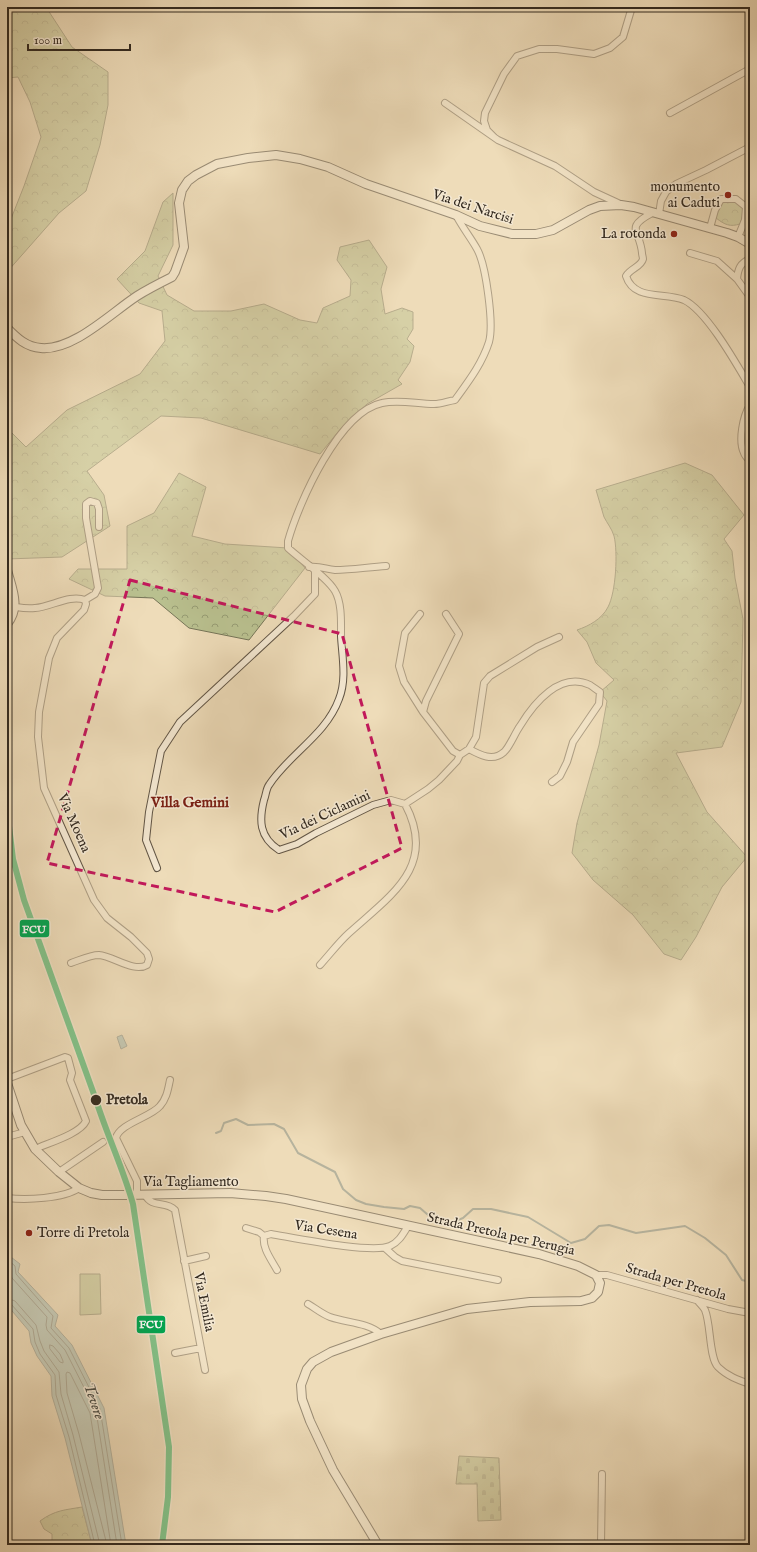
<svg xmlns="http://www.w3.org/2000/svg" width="757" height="1552" viewBox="0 0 757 1552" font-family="'IM FELL English',serif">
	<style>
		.forest { fill: url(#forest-crowns); stroke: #767558 }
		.cemetery { fill: url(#cemetery-stones); stroke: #767558 }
		.garden { fill: #b9c08f; stroke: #767558 }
		.water { fill: #9cbab7; stroke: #72807b }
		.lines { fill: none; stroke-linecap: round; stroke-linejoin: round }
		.shore { stroke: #68726c; stroke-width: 1 }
		.stream { stroke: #72807b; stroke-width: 2 }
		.street-casing { stroke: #625646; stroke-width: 8 }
		.secondary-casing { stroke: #332a20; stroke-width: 10 }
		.street { stroke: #f4e8d2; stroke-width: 6 }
		.secondary { stroke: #f4e8d2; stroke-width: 8 }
		.rail-1-casing { stroke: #f4e8d2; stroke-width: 9 }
		.rail-1 { stroke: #00a651; stroke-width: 6 }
		.marked { fill: none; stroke: #c2185b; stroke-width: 3; stroke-dasharray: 8 5; stroke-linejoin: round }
		.poi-dot { fill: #8f2418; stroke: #f4e8d2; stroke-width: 1.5 }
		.stop-dot { fill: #332a20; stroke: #f4e8d2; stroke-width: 1.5 }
		.labels { text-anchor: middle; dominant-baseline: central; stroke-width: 3; stroke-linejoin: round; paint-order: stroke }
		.poi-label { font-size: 14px; fill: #332a20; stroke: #f4e8d2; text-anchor: end }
		.street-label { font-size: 14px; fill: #332a20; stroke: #f4e8d2 }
		.stop-label { font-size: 14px; font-weight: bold; fill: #332a20; stroke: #f4e8d2; text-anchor: start }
		.neighbourhood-label { font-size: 15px; font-weight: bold; fill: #7a1f14; stroke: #f4e8d2 }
		.water-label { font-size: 15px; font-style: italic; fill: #4d4e46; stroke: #f4e8d2 }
		.line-badge { stroke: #f4e8d2; stroke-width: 1.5 }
		.badge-label { font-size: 11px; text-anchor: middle; font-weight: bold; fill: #fff }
	</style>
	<defs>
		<pattern id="forest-crowns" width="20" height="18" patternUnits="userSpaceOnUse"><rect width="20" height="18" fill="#b9c08f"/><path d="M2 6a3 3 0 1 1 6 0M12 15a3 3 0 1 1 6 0" fill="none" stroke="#979c74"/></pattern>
		<pattern id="cemetery-stones" width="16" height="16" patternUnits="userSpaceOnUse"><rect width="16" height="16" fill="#b9c08f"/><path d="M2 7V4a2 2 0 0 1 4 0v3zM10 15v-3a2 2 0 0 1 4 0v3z" fill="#979c74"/></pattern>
	</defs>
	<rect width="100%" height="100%" fill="#eedcb9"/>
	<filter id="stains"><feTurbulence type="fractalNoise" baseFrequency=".005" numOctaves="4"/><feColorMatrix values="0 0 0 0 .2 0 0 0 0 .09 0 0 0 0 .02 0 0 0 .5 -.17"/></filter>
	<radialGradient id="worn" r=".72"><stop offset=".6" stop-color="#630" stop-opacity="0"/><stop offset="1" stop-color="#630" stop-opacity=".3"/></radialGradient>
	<!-- forest -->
	<path class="forest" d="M7 7H46L72 47 108 72V105L100 145 86 191 59 213 7 272V229L24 186 41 137 30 102 18 77 7 78Z
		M173 193V245L158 276 167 295 194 311H231L264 304 300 320 317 323 323 308 350 296 351 280 337 260 340 247 369 240 387 267 381 289 385 314 402 308 413 312V329L407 339 414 346 410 362 398 380 402 384 367 404 342 427 320 454 201 418 161 416 87 471 104 495 110 526 62 557 7 559V428L26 447 67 410 140 374 165 341 162 311 139 303 117 279 145 251 163 202Z
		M723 201 737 202 744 209 743 215 740 224C730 227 725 225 716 218L718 209Z
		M685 463 712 475 744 515 724 539 732 551 735 578 743 619 741 702 722 747 676 753 707 812 747 857 722 887 696 937 681 960 664 954 633 915 593 880 572 853 577 823 599 745 607 701 600 692 614 680 596 663 587 642 577 630C589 626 602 619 608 607 616 592 618 552 614 536 612 529 607 523 604 517 601 508 599 499 596 490Z
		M179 473 206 487 192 536 225 544 288 548 305 568 249 640 189 628 153 598 105 596 69 579 78 569H127V526L154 513Z
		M82 1507 92 1545H52V1534L44 1529 40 1521C55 1510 65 1510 82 1507Z"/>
	<!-- cemetery -->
	<path class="cemetery" d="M459 1456 499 1458 501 1520 478 1521 477 1484H456Z"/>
	<!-- garden -->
	<path class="garden" d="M741 440 750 441V461Z
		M80 1274H100L101 1314 80 1315Z"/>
	<!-- water -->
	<path class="water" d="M122 1035 127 1046 121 1049 117 1037Z
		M7 1254 20 1264 18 1272 58 1315 55 1326 72 1345 104 1408 126 1545H92L65 1438 52 1396 51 1376 37 1356 31 1343 29 1331 7 1305Z"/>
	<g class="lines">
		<!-- shore -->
		<path class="shore" d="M7 1259 15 1266 16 1274 53 1316 51 1328 69 1348 100 1409 122 1545
			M7 1265 10 1268V1273L12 1278 47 1317 46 1325 47 1330 65 1350 96 1411 117 1545
			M7 1298 15 1301 36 1325 40 1341 44 1351 59 1372 61 1394 73 1435 100 1545
			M7 1303 11 1304 33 1329 35 1342 40 1354 55 1375 56 1395 69 1437 95 1545
			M50 1345 53 1346 60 1354 63 1361V1363L60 1362 50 1349Z
			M107 1545 79 1434 67 1393 66 1374 67 1372 70 1373 90 1413 111 1545"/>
		<!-- stream -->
		<path class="stream" d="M216 1133 221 1131 224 1123 236 1119 248 1125 274 1124 284 1129 298 1153 335 1172 343 1189 356 1200 366 1204 384 1207 404 1209 410 1206 420 1208 435 1221 451 1223 463 1218 473 1209H491L528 1217 571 1243 585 1239 599 1226 609 1225 636 1233 685 1226 705 1238 726 1255 742 1280 750 1282"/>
		<defs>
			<path id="street" d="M445 103 498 140 555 166 594 192 620 204
				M670 113 750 69
				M495 138 487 130 484 121 485 113 504 74 517 56 539 49H557L594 54 610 48 623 37 632 7
				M652 213C624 228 640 230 642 253 642 255 643 257 643 259 641 267 631 268 626 276 634 301 664 292 684 300 707 311 737 365 750 387
				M659 214 661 201 666 192 676 184 706 170 750 147
				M710 228 715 210 721 199H736L746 207 745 220 738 237
				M690 253 717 261 737 279 750 297
				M737 279C738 269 740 263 750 259
				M750 405C743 416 738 441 744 453 745 456 748 459 750 461
				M309 567C321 566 325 569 335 570 351 570 369 567 386 566
				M85 600 95 594 98 588 86 518V504L90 501 97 503 99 509V527
				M16 607C22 608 28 609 35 608 51 607 70 594 85 600L86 604 84 610 57 638 49 658 39 712 38 737 44 788 94 900 107 918 131 937 147 953 149 959 147 965C134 973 113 956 99 955 90 955 80 960 71 963
				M420 614 405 633 399 666 404 682 423 712
				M446 614 459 634 426 701 423 712 453 751 460 755
				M469 749C480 755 493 762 504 752 509 748 515 733 520 726 534 703 560 671 590 685 593 687 597 690 600 692L599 704 573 742 567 762 560 776 552 782
				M405 804 428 789 439 780 457 761 460 755 469 749 476 737 484 683 490 676 537 647 559 637
				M157 868 146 840 149 812 161 751 180 722 294 616 315 594V572
				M320 965C330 954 339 942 349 933 391 895 438 866 405 804L391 800 373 805 316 833 297 844 279 850C259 837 259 820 264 800 266 795 266 789 269 785 289 754 326 735 339 699 347 679 342 656 341 636 341 622 342 603 335 591 327 577 301 560 288 548V541C299 502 339 412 382 403 399 399 417 404 434 404 441 404 448 401 455 400 468 382 482 364 489 342 494 324 486 265 477 249 471 238 462 227 456 215
				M7 1079 65 1057 68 1058 72 1073 70 1080 86 1121C80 1134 48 1143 35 1149
				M7 1137 25 1132
				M59 1172 103 1142
				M137 1195V1181L116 1138C119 1124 151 1117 160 1106 167 1098 168 1089 170 1080
				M145 1195C153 1209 165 1200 175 1210L205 1370
				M7 1198C26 1200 63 1199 79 1188
				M246 1228 259 1232 264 1236 271 1234C295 1238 372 1254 390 1246 399 1242 403 1234 408 1226
				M264 1236C262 1248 271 1259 277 1270
				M385 1248 395 1257 402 1261 498 1280
				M184 1261 206 1256
				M596 1275H607L728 1309 750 1313
				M697 1300C699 1303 703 1306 705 1310 711 1324 709 1358 718 1367 727 1376 738 1380 750 1384
				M308 1304C315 1308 322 1314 330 1317 347 1323 367 1322 381 1334
				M175 1353 201 1348
				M601 1545 602 1474"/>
			<path id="secondary" d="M7 328C17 338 26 347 41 348 73 351 111 313 137 296 148 289 160 283 172 277L175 272 184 247 179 203 182 190 188 181 196 175 217 164 248 158 276 155 300 159 328 167 366 184 456 215 480 226 512 234H536L553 230 589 210 600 206 621 205 634 207 727 233 738 237 750 244
				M7 570C12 589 21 607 7 624
				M7 1083 21 1125 35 1149 59 1172 79 1188 91 1193 102 1195H126L230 1193 266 1196 286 1199 539 1254 578 1266 596 1275 600 1283 598 1292 592 1298 581 1301 530 1302 467 1309 381 1334 331 1352 313 1362 307 1369 301 1385 302 1399 310 1421 333 1470 378 1545"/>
		</defs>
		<!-- street casing -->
		<use href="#street" class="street-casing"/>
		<!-- secondary casing -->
		<use href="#secondary" class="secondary-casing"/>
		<!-- street -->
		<use href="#street" class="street"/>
		<!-- secondary -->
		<use href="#secondary" class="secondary"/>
		<defs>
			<path id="rail-1" d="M7 680 9 826 13 859 24 900 96 1100C107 1135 123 1168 133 1204L169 1447 168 1497 162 1545"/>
		</defs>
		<!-- rail-1 casing -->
		<use href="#rail-1" class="rail-1-casing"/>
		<!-- rail-1 -->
		<use href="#rail-1" class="rail-1"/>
	</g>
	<!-- marked area -->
	<path d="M0 0H757V1552H0ZM130 580 342 634 402 848 275 912 47 863Z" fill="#eedcb9" fill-opacity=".55" fill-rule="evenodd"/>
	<path class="marked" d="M130 580 342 634 402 848 275 912 47 863Z"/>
	<!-- markers -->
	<g class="poi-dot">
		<circle cx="728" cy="195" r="4"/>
		<circle cx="674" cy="234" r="4"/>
		<circle cx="29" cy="1233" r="4"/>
	</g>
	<circle class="stop-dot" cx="96" cy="1100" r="6"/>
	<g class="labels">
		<!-- poi labels -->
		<g class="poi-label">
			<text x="720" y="187">monumento<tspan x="720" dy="16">ai Caduti</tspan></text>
			<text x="666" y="234">La rotonda</text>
			<text x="37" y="1233" text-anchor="start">Torre di Pretola</text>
		</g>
		<!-- street labels -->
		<g class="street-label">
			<text transform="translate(473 207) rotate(18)">Via dei Narcisi</text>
			<text transform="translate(325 815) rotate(-25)">Via dei Ciclamini</text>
			<text transform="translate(74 823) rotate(66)">Via Moena</text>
			<text x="191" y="1182">Via Tagliamento</text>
			<text transform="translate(326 1230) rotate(9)">Via Cesena</text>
			<text transform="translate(501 1234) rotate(13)">Strada Pretola per Perugia</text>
			<text transform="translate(676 1282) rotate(16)">Strada per Pretola</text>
			<text transform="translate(204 1302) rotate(79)">Via Emilia</text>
		</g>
		<!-- stop labels -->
		<g class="stop-label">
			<text x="106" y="1100">Pretola</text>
		</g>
		<!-- neighbourhood labels -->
		<g class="neighbourhood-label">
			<text x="190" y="802">Villa Gemini</text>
		</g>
		<!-- water labels -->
		<g class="water-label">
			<text transform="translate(94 1401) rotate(71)">Tevere</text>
		</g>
	</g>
	<g class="line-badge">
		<rect x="19" y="919" width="31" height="19" rx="4" fill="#00a651"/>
		<rect x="136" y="1315" width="30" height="19" rx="4" fill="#00a651"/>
	</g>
	<g class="badge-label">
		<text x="34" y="933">FCU</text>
		<text x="151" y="1328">FCU</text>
	</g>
	<!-- margin -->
	<rect width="757" height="1552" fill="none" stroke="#eedcb9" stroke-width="24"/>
	<rect x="8" y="8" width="741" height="1536" fill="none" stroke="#332a20" stroke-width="2"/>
	<rect x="12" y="12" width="733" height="1528" fill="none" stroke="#332a20"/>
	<!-- scale -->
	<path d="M28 44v6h102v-6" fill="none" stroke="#332a20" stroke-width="2"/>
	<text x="34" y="44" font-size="12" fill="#332a20" stroke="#f4e8d2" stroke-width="3" paint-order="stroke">100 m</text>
	<rect width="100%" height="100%" filter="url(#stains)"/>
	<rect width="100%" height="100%" fill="url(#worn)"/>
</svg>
